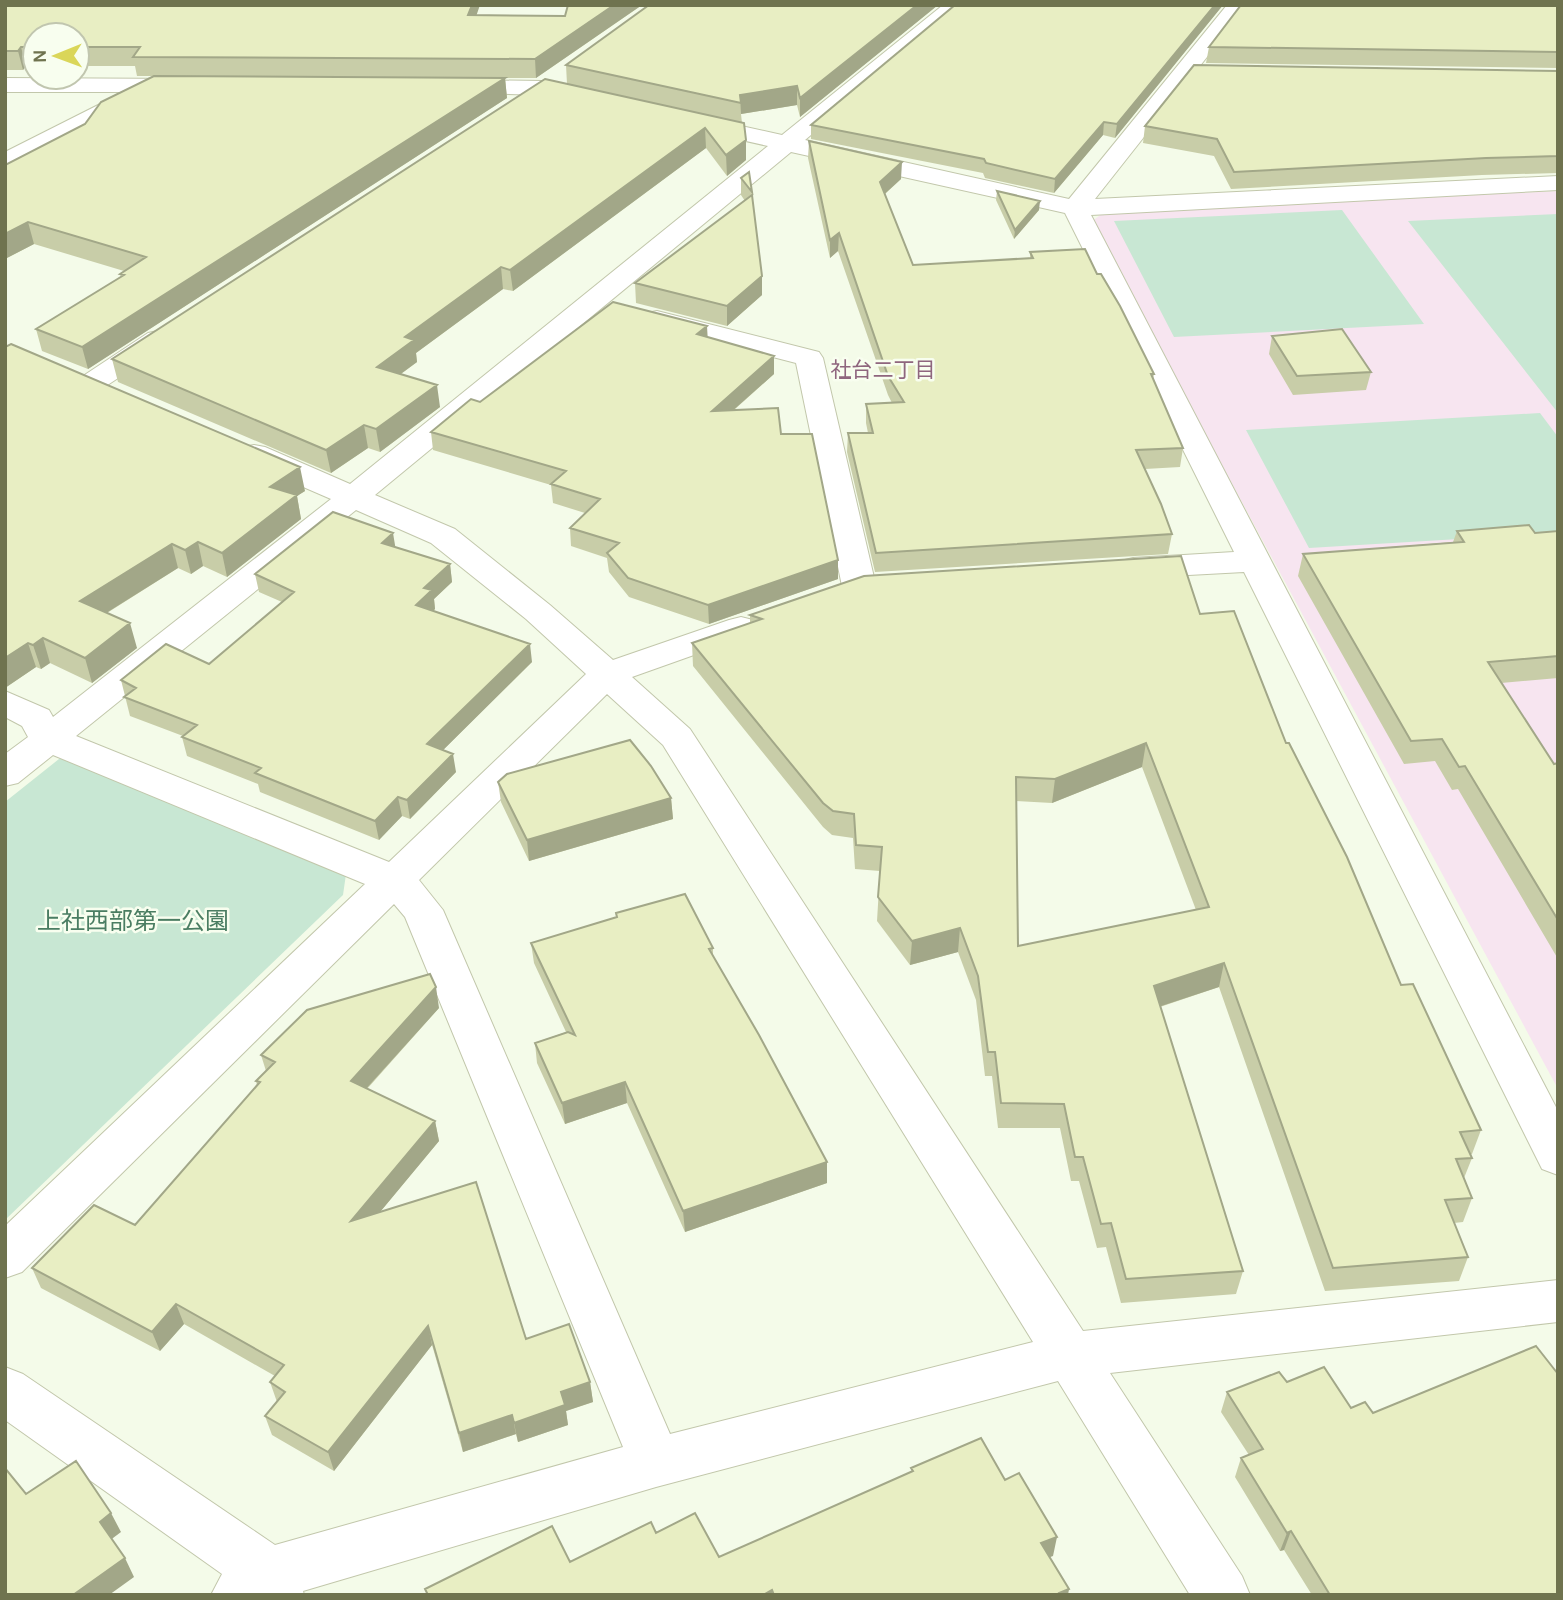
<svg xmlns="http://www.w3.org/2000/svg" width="1563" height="1600" viewBox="0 0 1563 1600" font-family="Karla,'Noto Sans JP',sans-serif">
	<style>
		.education { fill: #f7e5f0 }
		.green { fill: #c8e7d3 }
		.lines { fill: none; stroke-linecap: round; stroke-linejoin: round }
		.minor-casing { stroke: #c2c7ab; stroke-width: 2 }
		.minor { fill: #fff; fill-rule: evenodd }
		.wall { fill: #c8cda8; fill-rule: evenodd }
		.shaded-wall { fill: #a2a788 }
		.building { fill: #e8eec3; stroke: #a2a788; stroke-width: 2; fill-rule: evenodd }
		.labels { text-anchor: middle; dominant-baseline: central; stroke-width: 5; stroke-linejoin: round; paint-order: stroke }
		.far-neighbourhood-label { font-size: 21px; fill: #8f667e; stroke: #f8feef }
		.park-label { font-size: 24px; fill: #4a7d62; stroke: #f8feef }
	</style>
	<rect width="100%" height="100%" fill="#f4fbe9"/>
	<!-- education -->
	<path class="education" d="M1558 191V1089L1091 222 1103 213Z"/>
	<!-- green -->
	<path class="green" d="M1342 210 1424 324 1174 337 1114 221Z
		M1558 214V413L1408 221Z
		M1540 413 1558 437V533L1309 548 1246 430Z
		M64 755 346 874 343 895 5 1220V802Z"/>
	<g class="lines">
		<defs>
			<path id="minor" d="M943 5H966L805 140 1069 199 1227 5H1248L1095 199 1558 176V190L1091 215 1558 1111V1175L1542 1169 1244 572 1133 578 1121 575 1116 568 1121 561 1133 558 1234 552 1065 213 791 152 375 495 455 529 550 605 613 660 729 620 741 617 753 620 758 627 753 634 632 677 690 729 1083 1331 1558 1280V1322L1110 1373 1242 1576 1250 1595H1190L1058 1381 656 1487 303 1591 304 1595H211L222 1574 5 1420V1367L23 1374 275 1545 623 1447 405 917 394 904 22 1272 5 1278V1226L365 884 53 755 18 783 5 786V754L28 737 22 726 5 717V691L49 710 53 717 331 499 243 461 239 454 243 447 254 445 265 447 350 484 768 146 688 128 684 123 688 118 696 116 782 135ZM356 510 431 543 526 619 586 674 389 862 76 736ZM607 694 663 745 1033 1342 670 1434 443 910 419 880Z
				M5 78 188 79 196 81 199 86 196 91 144 93 146 96 143 101 5 169V152L124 92H5Z
				M454 80 542 81 590 92 593 97 590 102 582 104 542 95 446 92 443 87 446 82Z
				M657 311 819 352 823 358 876 586 871 593 859 596 847 593 842 586 796 363 647 325 643 319 647 313Z
				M158 331 168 333 172 339 168 345 100 390 90 393 80 390 75 384 80 378 148 333Z"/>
		</defs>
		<!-- minor casing -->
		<use href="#minor" class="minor-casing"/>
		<!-- minor -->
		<use href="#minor" class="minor"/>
	</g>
	<!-- wall -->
	<path class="wall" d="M5 5 477 15 565 16 642 5 536 78H505L507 98 88 369 42 351 36 329 121 277 120 274 124 271 34 244 5 259V165L85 124 154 76H137L135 66H77V35H35V66H26L23 70H5Z
		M649 5H938L800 117 797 105 741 114 742 123 746 140V160L727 176 706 148 513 291 503 289 416 353 417 362 401 374 440 407 380 452 368 448 331 473 118 382 112 359 674 108 567 84 566 65Z
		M955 5H1223L1115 138 1103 135 1054 193 985 178 983 173 811 139V125Z
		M1558 5V68L1206 63 1209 47Z
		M1558 71V173L1482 175 1231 189 1214 156 1143 143 1145 126Z
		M809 141 901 179 885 194 913 265 1030 258V252L1097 274 1154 374 1153 380 1183 448 1180 467 1145 469 1172 534 1168 554 875 572 847 452 848 433H868L866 423V404L892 403 888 395 838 251 830 258 808 158Z
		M741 178 752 192 762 295 727 326 636 303 635 283 745 201 741 195Z
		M997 191 1039 210 1014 239 996 200Z
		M1272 336 1371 372 1366 390 1293 395 1269 354Z
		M708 337 774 356V374L734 410 781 434 838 560V579L709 624 629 597 609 572 607 558 571 546 570 528 585 513 553 503 551 485 433 450 431 432 480 402Z
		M5 347 305 491 297 496 301 519 227 577 203 566 191 574 178 568 107 613 137 648 92 683 50 663 41 669 36 667 5 688Z
		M1457 531 1535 533 1558 531V678L1501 683 1554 764 1558 763V959L1458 789 1452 790 1435 761 1404 764 1298 576 1303 554 1453 542Z
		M396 547 450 564 452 582 434 599 435 609 433 611 532 662 443 750 456 772 410 819 402 816 379 840 260 792 258 784 187 756 182 737 183 736 130 716 121 680 209 664 282 602 259 592 255 574Z
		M1200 614 1286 743 1401 985 1481 1130 1472 1154 1470 1155 1472 1158 1464 1178 1472 1198 1463 1222 1454 1223 1468 1257 1459 1281 1325 1291 1219 987 1160 1007 1243 1271 1236 1294 1121 1303 1106 1247 1097 1248 1079 1181H1071L1060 1128H998L992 1076H985L976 1000 958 952 910 965 877 921 880 871 855 869 853 838 832 835 823 827 693 666 692 643 750 623V615ZM1142 767 1196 910 1018 946 1016 801 1052 803Z
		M498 782 671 798 673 819 529 861 501 802Z
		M616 913 713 948V956L827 1162V1183L685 1232 627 1103 565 1124 537 1063 535 1043 566 1032 534 963 531 943 616 917Z
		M439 1008 367 1089 435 1121 439 1141 380 1212 526 1339 590 1382 593 1402 566 1411 568 1425 518 1442 516 1434 463 1452 432 1345 334 1471 272 1435 265 1416 277 1402 270 1382 275 1376 184 1324 160 1351 41 1288 32 1268 135 1225 257 1085 256 1081 266 1071 261 1055Z
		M1287 1382 1351 1408 1373 1413 1558 1595H1312L1284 1550 1280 1551 1235 1477 1241 1458 1249 1455 1221 1412 1227 1392Z"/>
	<!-- shaded-wall -->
	<path class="shaded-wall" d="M472 5H480L470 34 468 15Z
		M614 5H642L536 78 535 59Z
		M917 5H938L800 117V98Z
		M1215 5H1223L1115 138 1117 124Z
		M21 47 26 66 23 70 18 51Z
		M505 78 507 98 88 369 82 347Z
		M797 86V105L741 114 740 95Z
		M1104 122 1103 135 1054 193 1055 179Z
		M705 128 706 148 513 291 510 270Z
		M746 140V160L727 176 726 155Z
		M902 162 901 179 879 199 880 182Z
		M1040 201 1039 210 1014 239 1015 230Z
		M28 222 34 244 5 259V234Z
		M839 233 838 251 830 258V240Z
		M501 267 503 289 416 353 417 362 380 389 377 367 405 337Z
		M762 276V295L727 326V306Z
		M707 326 708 343 697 334Z
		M774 356V374L712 429V411Z
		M437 385 440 407 380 452 376 429Z
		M364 425 368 448 331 473 326 450Z
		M300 467 305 491 297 496 301 519 227 577 222 553 270 487Z
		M393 533 396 551 382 543Z
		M198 542 203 566 191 574 185 550Z
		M172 544 178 568 87 625 80 601Z
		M838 560V579L709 624 708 605Z
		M450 564 452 582 434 599 435 609 419 624 416 605 424 588Z
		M130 623 137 648 92 683 85 658Z
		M43 638 50 663 41 669 33 645Z
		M28 643 36 667 5 688V658Z
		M530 644 532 662 430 763 427 744Z
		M1146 743 1142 767 1052 803 1055 779Z
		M453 754 456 772 410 819 407 800Z
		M398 797 402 816 379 840 375 821Z
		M671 798 673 819 529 861 527 840Z
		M960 928 958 952 910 965 912 941Z
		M1224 963 1219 987 1149 1010 1154 986Z
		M436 987 439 1008 355 1101 351 1081Z
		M625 1082 627 1103 565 1124 562 1103Z
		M435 1121 439 1141 356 1241 351 1221Z
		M827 1162V1183L685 1232 683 1211Z
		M176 1304 184 1324 160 1351 152 1332Z
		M428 1326 432 1345 334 1471 328 1452Z
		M590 1382 593 1402 566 1411 568 1425 518 1442 514 1423 561 1392Z
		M512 1415 516 1434 463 1452 459 1433Z
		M111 1513 121 1532 109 1541 100 1522Z
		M1291 1531 1284 1550 1280 1551 1287 1533Z
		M1057 1537 1053 1556 1037 1562 1041 1543Z
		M125 1558 134 1577 109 1595H73Z
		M1069 1589 1068 1595H1059V1593Z
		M772 1590V1595H763Z"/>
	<!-- building -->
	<path class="building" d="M5 5H472L468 15 565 16 568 5H614L535 59 133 57 140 47H77V35H35V47H21L18 51H5Z
		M649 5H917L800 98 797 86 740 95 741 103 566 65Z
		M955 5H1215L1117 124 1104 122 1055 179 986 163 984 159 811 125Z
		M1241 5H1558V52L1209 47Z
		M1194 65 1558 71V156L1486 158 1234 172 1217 139 1145 126Z
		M154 76 505 78 82 347 36 329 124 275 120 274 146 257 28 222 5 234V165L85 124 101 102Z
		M545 79 744 123 746 140 726 155 705 128 510 270 501 267 405 337 414 340 377 367 437 385 376 429 364 425 326 450 112 359Z
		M809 141 902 162 880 182 913 265 1033 258 1030 252 1085 249 1097 274H1101L1120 306 1154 374H1151L1183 448 1136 450 1161 504 1172 534 876 553 848 433H873L866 404 904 402 888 376 839 233 830 240Z
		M749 172 752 192 741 178Z
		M997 191 1040 201 1015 230Z
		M752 195 762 276 727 306 635 283Z
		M613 302 707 326 697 334 774 356 712 411 778 408 781 434H812L838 560 708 605 628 578 607 553 619 543 570 528 600 499 551 484 566 471 431 432 471 399 480 402Z
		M1342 329 1371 372 1297 376 1272 336Z
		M11 344 300 467 270 487 297 495 222 553 198 542 185 550 172 544 80 601 130 623 85 658 43 638 33 645 28 643 5 658V347Z
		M333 512 393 533 382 543 450 564 424 588 432 590 416 605 530 644 427 744 453 754 407 800 398 797 375 821 255 773 261 768 182 737 197 725 124 697 136 688 121 680 166 644 209 664 294 592 255 574Z
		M1529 525 1535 533 1558 531V656L1488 662 1554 764 1558 763V920L1465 766 1459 767 1442 739 1411 741 1303 554 1464 542 1457 531Z
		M1181 556 1200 614 1234 611 1286 743H1289L1347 857 1401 985 1413 984 1481 1130 1460 1132 1472 1158 1456 1159 1472 1198 1445 1200 1468 1257 1333 1268 1224 963 1154 986 1243 1271 1126 1279 1111 1223 1101 1224 1083 1157H1075L1064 1104 1001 1103 995 1052H988L978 976 960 928 912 941 878 897 882 847 856 845 854 814 833 811 823 803 692 643 762 619 750 615 864 576ZM1146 743 1209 907 1018 946 1016 777 1055 779Z
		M630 740 651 766 671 798 527 840 498 782 507 774Z
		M685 894 713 948 709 949 759 1035 827 1162 683 1211 625 1082 562 1103 535 1043 568 1032 575 1035 531 943 617 917 616 913Z
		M430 974 436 987 351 1081 435 1121 351 1221 476 1182 526 1339 569 1324 590 1382 561 1392 565 1405 514 1423 512 1415 459 1433 428 1326 328 1452 265 1416 285 1392 270 1382 284 1365 176 1304 152 1332 32 1268 94 1205 135 1225 260 1082 256 1081 275 1062 261 1055 307 1010Z
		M1536 1346 1558 1374V1595H1330L1291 1531 1287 1533 1241 1458 1263 1449 1227 1392 1279 1372 1287 1382 1324 1367 1351 1408 1365 1402 1373 1413Z
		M981 1438 1005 1480 1019 1473 1057 1537 1041 1543 1069 1589 1059 1593 1060 1595H774L772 1590 763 1595H428L425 1589 552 1526 570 1562 651 1522 656 1533 695 1513 719 1557 913 1471 911 1468Z
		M76 1461 111 1513 100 1522 125 1558 73 1595H5V1468L26 1494Z"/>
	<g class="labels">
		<!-- far-neighbourhood labels -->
		<g class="far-neighbourhood-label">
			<text x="883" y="370">社台二丁目</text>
		</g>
		<!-- park labels -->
		<g class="park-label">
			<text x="133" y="921">上社西部第一公園</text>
		</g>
	</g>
	<!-- border -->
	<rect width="1563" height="1600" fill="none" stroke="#6f734f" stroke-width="14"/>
	<!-- north arrow -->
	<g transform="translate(56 56) rotate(269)"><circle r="33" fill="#f8feef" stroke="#c1c6af" stroke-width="2"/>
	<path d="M0-5L12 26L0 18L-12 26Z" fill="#dad659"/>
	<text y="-10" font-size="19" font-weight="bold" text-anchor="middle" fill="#6f734f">N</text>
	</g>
</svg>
